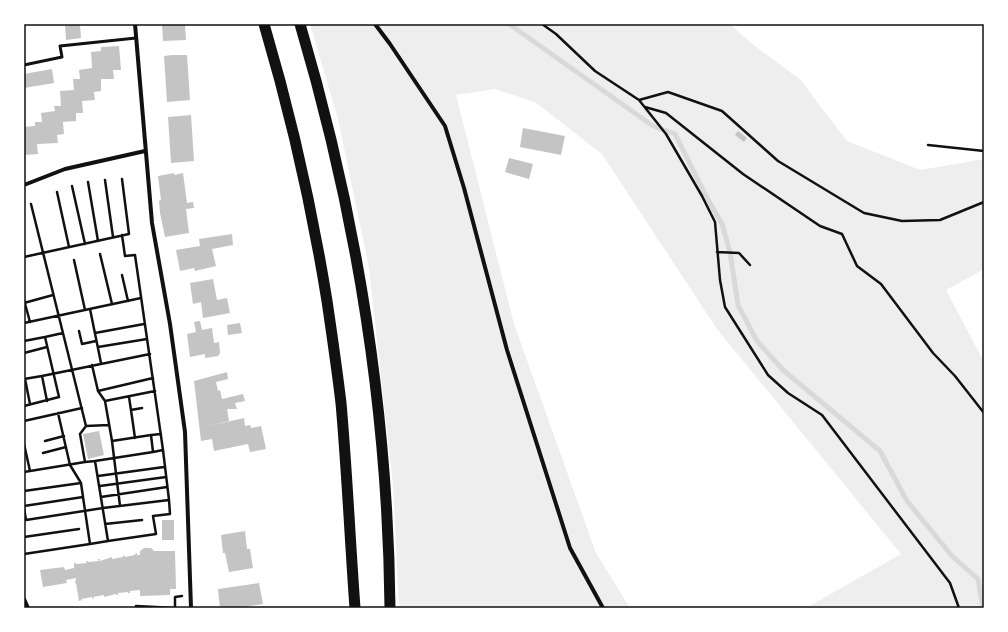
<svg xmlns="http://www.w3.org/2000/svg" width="1008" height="632" viewBox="0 0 1008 632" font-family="Helvetica,sans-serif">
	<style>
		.green { fill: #eee }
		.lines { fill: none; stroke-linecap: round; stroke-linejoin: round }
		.stream { stroke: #d9d9d9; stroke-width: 5 }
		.building { fill: #c4c4c4 }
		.path { stroke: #111; stroke-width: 2.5 }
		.service { stroke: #111; stroke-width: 3 }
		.minor { stroke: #111; stroke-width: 4 }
		.trunk { stroke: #111; stroke-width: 11 }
		.neatline { fill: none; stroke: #111; stroke-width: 1.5 }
	</style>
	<rect width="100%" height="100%" fill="#fff"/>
	<!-- green -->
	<path class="green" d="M310 24H730L751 43 802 81 817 102 847 141 920 170 984 159V269L946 290 984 362V608H806L901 554 717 329 602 154 535 102 495 89 456 95 514 324 596 553 630 608H399L393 484 369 268 338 119Z"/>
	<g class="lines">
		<!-- stream -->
		<path class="stream" d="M509 24 653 126 675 134 705 194 722 224 730 252 738 305 757 341 783 370 880 451 907 501 952 556 978 579 983 608"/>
	</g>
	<!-- building -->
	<path class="building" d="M65 24H80L81 38 66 40Z
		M162 24H185L186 40 163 41Z
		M119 46 121 70H113L114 79H101V91L94 92 95 100 82 101 83 113H76V121L63 122 64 134 57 135 58 143 37 144 38 154 24 155V127L35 126V122H42L41 113 55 111 54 106H61L60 91 74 90 73 79H80L79 70 92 68 91 52 101 51V47Z
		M172 55H187L190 100 167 102 164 56Z
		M52 69 54 83 24 88V74Z
		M191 115 194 161 171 163 168 117Z
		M523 128 565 136 561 155 520 147Z
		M738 131 747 138 744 142 735 135Z
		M509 158 533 164 529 179 505 172Z
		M174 173V175L183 173 187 203 193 202 194 208 186 209 189 233 165 237 160 213 159 201 161 200 158 176Z
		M232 234 233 245 212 249 216 266 195 271 194 268 180 271 176 250 200 246 199 239Z
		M213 279 217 300 227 298 230 313 203 318 201 302 193 304 190 283Z
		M200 321 202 330 212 328 214 343 219 342 220 353 218 356 205 358V354L190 357 187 334 196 332 194 322Z
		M240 323 242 333 228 335 227 325Z
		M227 372 228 379 216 382 218 391 220 390 222 399 243 394 245 401 235 403 237 409H227L229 421 204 427 244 418 245 426 250 425 251 428 261 426 266 449 250 452 248 444 214 451 212 439 201 441 194 381Z
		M99 431 104 455 88 459 83 434Z
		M162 520H174V540H162Z
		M245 531 247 549H250L253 568 229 572 225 553H223L221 535Z
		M144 548H151L154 551H175L176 589H170V595L140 596V590L130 591V593H128V592L118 593V595H116V594L104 597V595L93 597 94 598 92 599V597L81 599 82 600 79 601 76 583H75L76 578 66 580 67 583 43 587 40 570 64 567 65 570 74 568V563H76V564L87 563 86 561H88V562L99 561 98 559H100V561L112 557V559L123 557V556L124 555 125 557 135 555V554L137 553V555H140V551Z
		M259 583 263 604 238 608H220L218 589Z"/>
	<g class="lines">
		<!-- path -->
		<path class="path" d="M542 24 556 34 595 71 639 100 666 134 702 196 715 222 720 280 725 307 768 375 788 393 822 415 950 583 959 608
			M639 100 668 92 722 111 778 161 864 213 902 221 940 220 984 202
			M645 107 666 113 743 174 820 226 842 234 857 266 881 284 933 353 955 376 984 413
			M928 145 984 151
			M105 180 113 237
			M88 182 98 241
			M72 186 85 244
			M57 192 69 247
			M717 252 739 253 750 265
			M100 254 112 304
			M24 257 129 234 122 179
			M74 260 85 310
			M122 275 128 301
			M24 300 30 322
			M24 303 53 295
			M90 309 101 363
			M24 323 141 298
			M79 331 82 344 96 341
			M95 333 144 324
			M24 341 45 337
			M98 347 147 339
			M24 353 47 347
			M92 365 98 391 105 401 112 441 151 435 153 452 95 461 108 541 156 534 153 516 170 514 169 500
			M42 376 150 354
			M24 379 42 376 47 401
			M25 379 30 404
			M98 391 153 378
			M129 397 131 410 142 408
			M105 401 155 391
			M24 406 59 397 45 337 63 333
			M131 410 135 438
			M58 413 70 465 81 483
			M24 421 82 408
			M86 426 109 425
			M151 435 161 434
			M45 441 64 436
			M112 441 120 506
			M24 444 30 471
			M153 452 163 450
			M43 453 66 447
			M85 462 95 461
			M24 472 85 462 80 434 86 426 31 204
			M98 476 164 467
			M100 486 166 477
			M24 491 81 483 83 497
			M101 497 167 487
			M24 506 83 497 90 544 108 541
			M24 508 26 520 103 508 169 500 163 450 135 255 125 256 122 235
			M105 524 142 520
			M24 537 79 529
			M24 554 90 544
			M136 608V606L175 608V597L182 596"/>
		<!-- service -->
		<path class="service" d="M24 65 62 57 60 46 136 38"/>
		<!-- minor -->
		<path class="minor" d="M135 24 152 223 170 324 185 432 191 608
			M375 24 390 44 445 126 464 188 507 350 570 548 603 608
			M24 185 65 169 145 151
			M24 599 28 608"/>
		<!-- trunk -->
		<path class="trunk" d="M264 24C291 115 312 208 327 301 332 335 337 369 341 403 347 471 350 540 355 608
			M300 24C356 213 388 411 390 608"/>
	</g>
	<!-- border -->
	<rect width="1008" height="632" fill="none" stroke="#ffffff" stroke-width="50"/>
	<rect x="25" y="25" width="958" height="582" class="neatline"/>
</svg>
